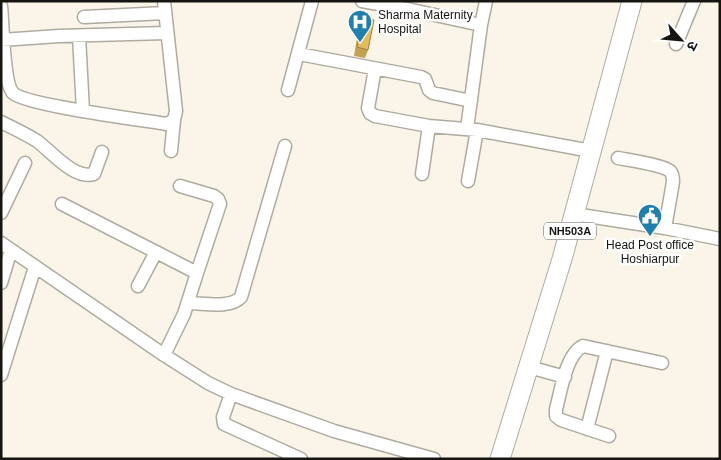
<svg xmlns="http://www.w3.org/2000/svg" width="721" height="460" viewBox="0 0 721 460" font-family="Arial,'Noto Sans Devanagari',sans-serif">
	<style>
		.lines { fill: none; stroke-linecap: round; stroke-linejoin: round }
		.minor-casing { stroke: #b0aba0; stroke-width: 15 }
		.highway-casing { stroke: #b0aba0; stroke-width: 21 }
		.minor { stroke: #fff; stroke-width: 12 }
		.highway { stroke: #fff; stroke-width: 19 }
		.wall { fill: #c3a150 }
		.building { fill: #e3bb5d; stroke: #9f8341 }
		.labels { text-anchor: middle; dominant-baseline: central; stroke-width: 5; stroke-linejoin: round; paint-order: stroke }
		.shield { fill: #fff; stroke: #5d5b58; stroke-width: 1 }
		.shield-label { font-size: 11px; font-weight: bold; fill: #171511 }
		.poi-label { font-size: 12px; fill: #171511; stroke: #fff; text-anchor: start }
	</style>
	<rect width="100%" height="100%" fill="#faf5e8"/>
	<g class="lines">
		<defs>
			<path id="minor" d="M362 1 412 10 481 25
				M1 6C3 23 3 83 13 93 25 105 143 120 167 124L174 120 176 111 164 1
				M84 17 165 13
				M79 36 83 111
				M1 40 59 36 166 33
				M676 44 694 1
				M299 54 421 77 425 79 429 90 433 93 471 101
				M375 69 368 108 370 113 375 116 429 126 477 130 591 151
				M288 90 312 1
				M1 122C13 128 26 134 37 141 51 151 74 180 94 174L102 152
				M467 129 481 25 486 1
				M171 151 174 120
				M618 158C628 160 663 165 670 171 673 174 673 178 673 182L665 228
				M422 174 429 126
				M468 181 477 130
				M180 186 214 196 218 199 220 204 197 273
				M62 204 156 252
				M1 213 25 163
				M574 214 665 228 720 239
				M1 243 164 355 208 383 231 394 334 431 434 459
				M1 283 11 250
				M138 286 156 252 197 273 184 314 164 355
				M189 303C204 303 230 309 241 297L285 146
				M529 367 565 377
				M1 375 35 267
				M231 394 223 417 224 424 301 459
				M587 429 607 351
				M609 436 561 420 556 416V409C561 391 566 354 583 346L662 363"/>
			<path id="highway" d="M500 459 562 259 632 1"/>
		</defs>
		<!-- minor casing -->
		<use href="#minor" class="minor-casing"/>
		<!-- highway casing -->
		<use href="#highway" class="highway-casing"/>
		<!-- minor -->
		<use href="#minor" class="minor"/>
		<!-- highway -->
		<use href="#highway" class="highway"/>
	</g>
	<!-- wall -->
	<path class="wall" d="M362 18 368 50 365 58 354 56 359 26Z"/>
	<!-- building -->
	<path class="building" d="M362 18 374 20 368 50 357 47Z"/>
	<!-- icons -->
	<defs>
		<symbol id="hospital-pin" viewBox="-11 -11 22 30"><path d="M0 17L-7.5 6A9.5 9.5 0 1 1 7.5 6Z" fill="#227fac" stroke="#fff"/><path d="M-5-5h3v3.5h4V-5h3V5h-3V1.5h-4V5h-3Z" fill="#fff"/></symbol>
		<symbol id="civic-pin" viewBox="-11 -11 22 30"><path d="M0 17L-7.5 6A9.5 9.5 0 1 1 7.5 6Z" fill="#227fac" stroke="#fff"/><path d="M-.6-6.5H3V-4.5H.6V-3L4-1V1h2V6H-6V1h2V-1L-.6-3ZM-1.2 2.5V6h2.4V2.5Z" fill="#fff"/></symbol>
	</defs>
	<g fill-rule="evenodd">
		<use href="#hospital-pin" x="346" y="8" width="28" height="38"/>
		<use href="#civic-pin" x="636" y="202" width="28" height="38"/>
	</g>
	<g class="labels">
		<!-- shield labels -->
		<rect class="shield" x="544" y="222.5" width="52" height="17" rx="4"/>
		<g class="shield-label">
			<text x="570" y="231">NH503A</text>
		</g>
		<!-- poi labels -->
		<g class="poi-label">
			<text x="378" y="15">Sharma Maternity<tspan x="378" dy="14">Hospital</tspan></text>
			<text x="650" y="245" text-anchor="middle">Head Post office<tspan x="650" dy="14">Hoshiarpur</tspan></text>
		</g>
	</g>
	<!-- border -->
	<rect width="721" height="460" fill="none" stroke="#171511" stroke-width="5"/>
	<!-- north arrow -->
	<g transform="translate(681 40) rotate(117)" stroke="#ffffff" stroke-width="4" paint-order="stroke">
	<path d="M0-4L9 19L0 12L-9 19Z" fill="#171511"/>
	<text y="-8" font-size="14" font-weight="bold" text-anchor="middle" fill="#171511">उ</text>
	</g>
</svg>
